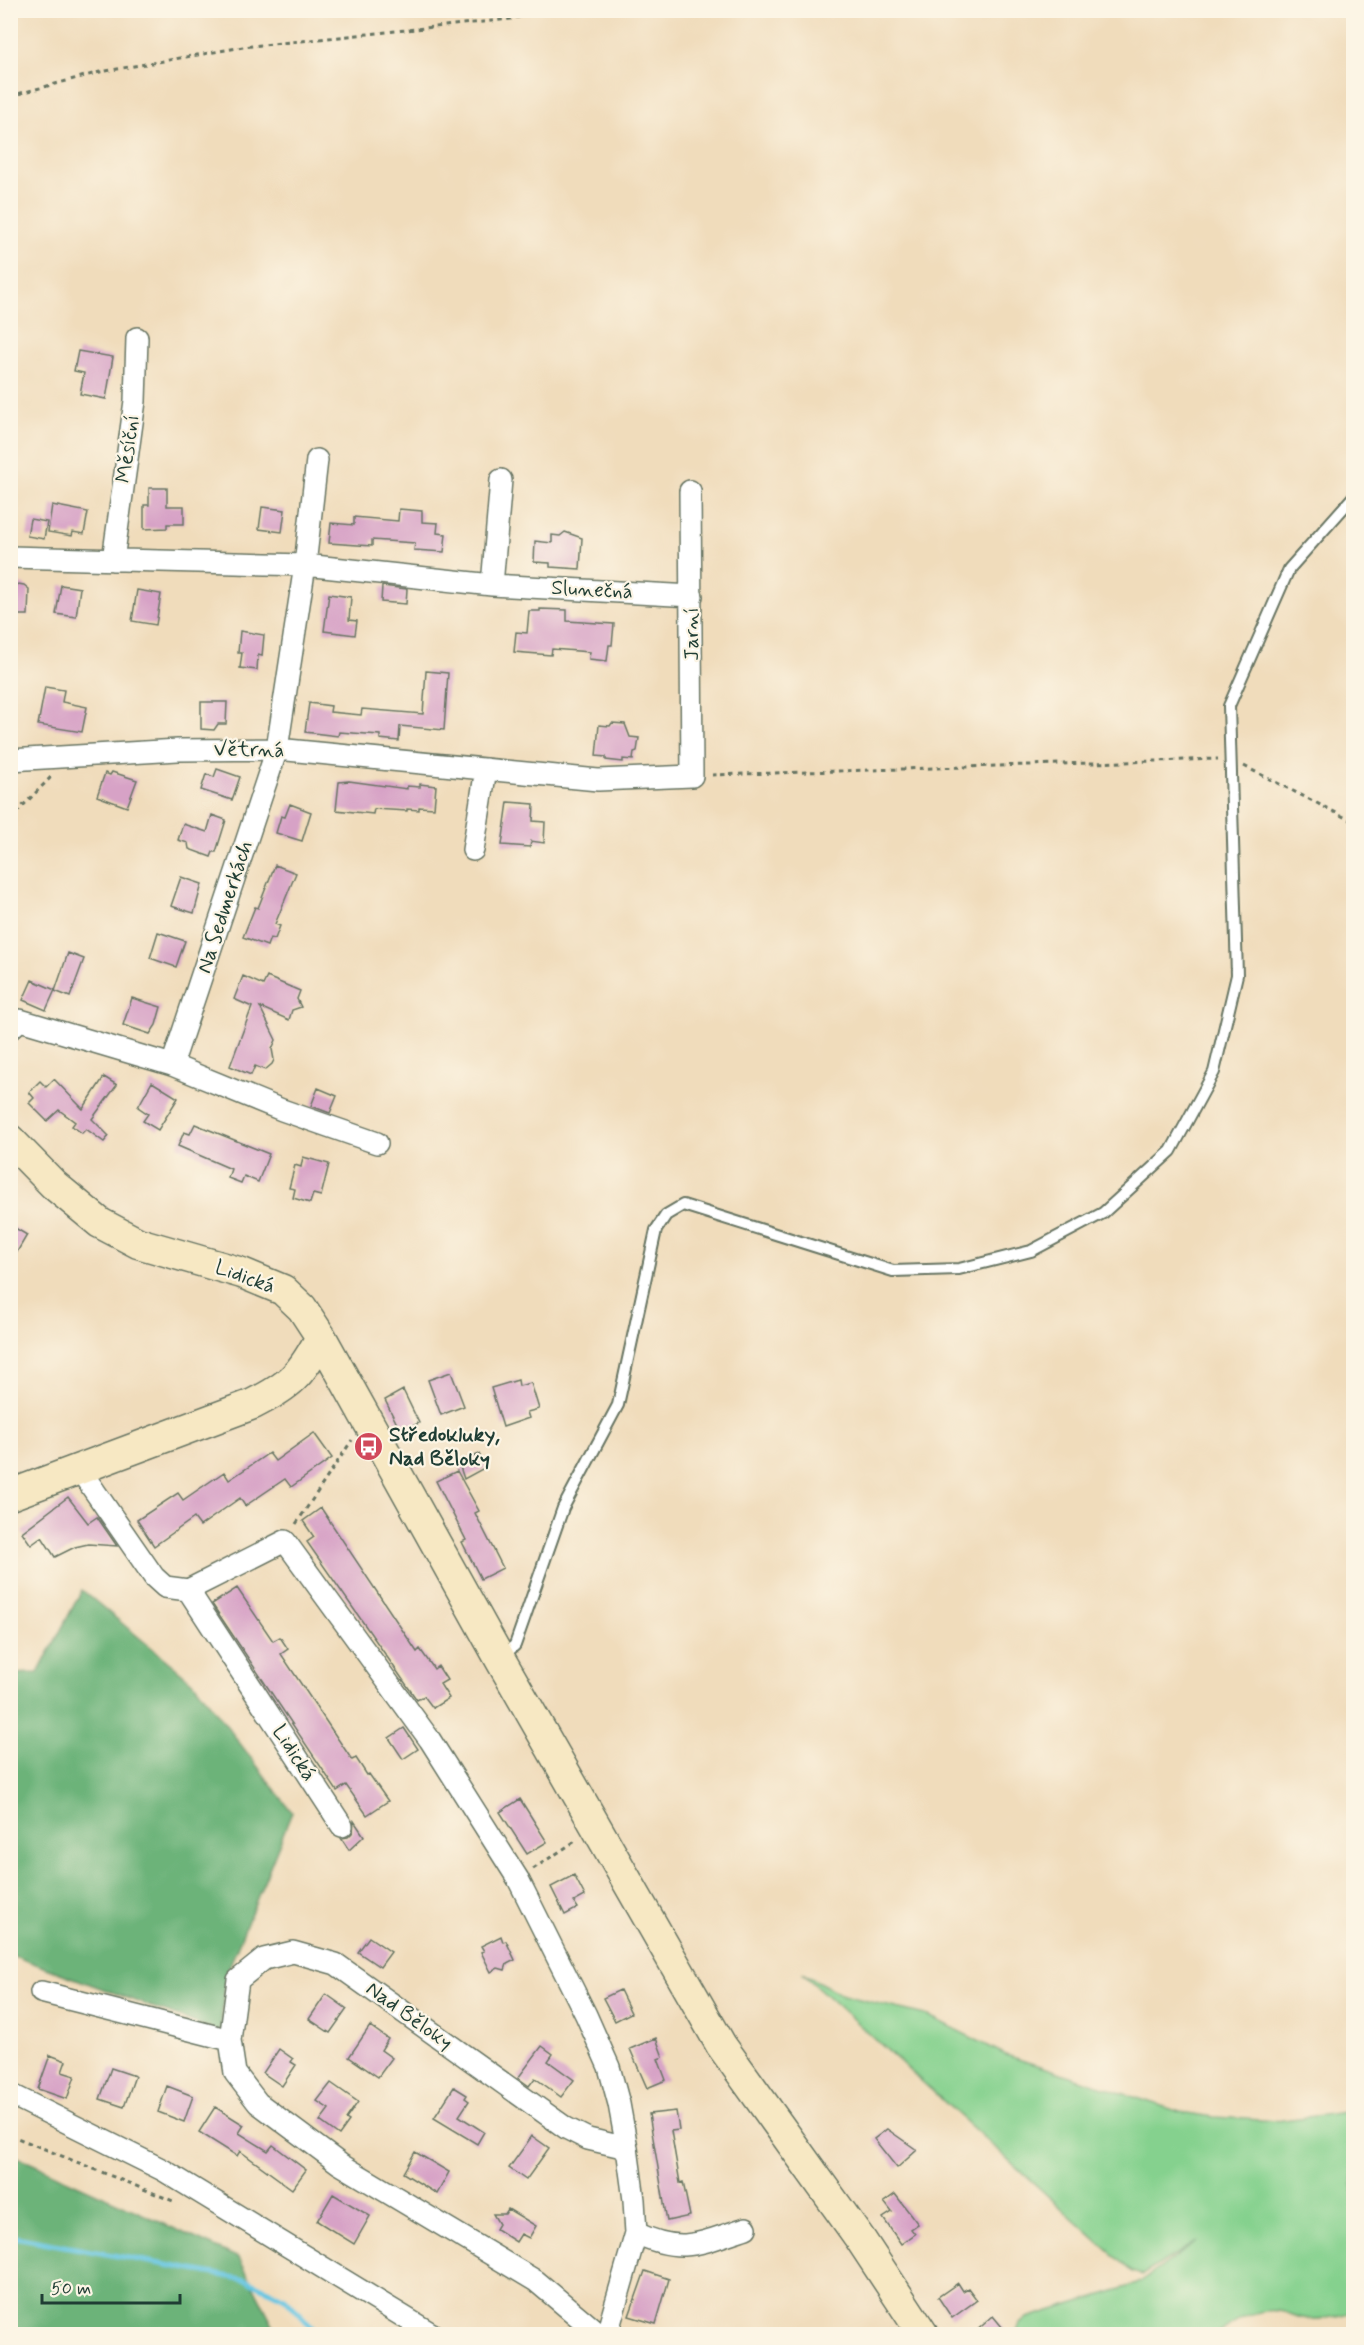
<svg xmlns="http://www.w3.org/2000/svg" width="1364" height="2345" viewBox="0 0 1364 2345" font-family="Mynerve,sans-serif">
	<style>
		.green { fill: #85d18e; stroke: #528761; stroke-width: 1.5 }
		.forest { fill: #6cb379; stroke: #467856; stroke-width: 1.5 }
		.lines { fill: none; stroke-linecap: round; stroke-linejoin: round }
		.stream { stroke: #65c6e3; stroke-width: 5 }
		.building { fill: #d7a2c6 }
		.lane-casing { stroke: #687563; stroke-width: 14 }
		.street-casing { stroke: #687563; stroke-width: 24 }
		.secondary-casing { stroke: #687563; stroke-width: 33 }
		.path { stroke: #687563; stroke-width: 3; stroke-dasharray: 4.5 4.5; stroke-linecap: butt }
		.lane { stroke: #fff; stroke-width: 10 }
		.street { stroke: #fff; stroke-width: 21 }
		.secondary { stroke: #f7e8c3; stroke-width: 30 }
		.labels { text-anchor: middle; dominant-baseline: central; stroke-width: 4.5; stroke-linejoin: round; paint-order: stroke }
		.street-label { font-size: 21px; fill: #1f3d34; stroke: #fcf5e5 }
		.poi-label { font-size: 21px; font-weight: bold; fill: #1f3d34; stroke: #fcf5e5; text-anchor: start }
	</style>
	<rect width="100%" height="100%" fill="#fcf5e5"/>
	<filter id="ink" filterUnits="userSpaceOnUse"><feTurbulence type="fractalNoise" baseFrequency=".0167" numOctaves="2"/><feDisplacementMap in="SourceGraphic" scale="12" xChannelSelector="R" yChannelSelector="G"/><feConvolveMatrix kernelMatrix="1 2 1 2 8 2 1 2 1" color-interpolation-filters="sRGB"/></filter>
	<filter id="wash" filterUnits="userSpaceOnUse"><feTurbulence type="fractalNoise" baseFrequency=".008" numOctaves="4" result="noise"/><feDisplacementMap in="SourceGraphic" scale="24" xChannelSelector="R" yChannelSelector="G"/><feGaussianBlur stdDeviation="1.35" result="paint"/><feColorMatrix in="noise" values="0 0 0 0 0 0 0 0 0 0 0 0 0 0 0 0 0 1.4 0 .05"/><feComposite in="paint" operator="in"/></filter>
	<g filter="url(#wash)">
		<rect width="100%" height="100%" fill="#f0dcbb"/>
		<!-- green -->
		<path class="green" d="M802 1973 843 1995 929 2016 1006 2055 1180 2112 1214 2117 1276 2121 1353 2111V2312C1340 2315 1326 2320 1311 2319 1301 2319 1294 2315 1284 2312 1261 2306 1235 2319 1219 2334H1016L1020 2324 1027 2318 1137 2284 1197 2242 1142 2275 1132 2272Z"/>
		<!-- forest -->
		<path class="forest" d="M82 1590 195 1684 292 1812 226 1975 220 2032 11 1955 10 1674 38 1673Z
			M11 2154 239 2258 278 2334H11Z"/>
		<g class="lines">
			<!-- stream -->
			<path class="stream" d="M10 2236 247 2280 285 2298 318 2334"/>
		</g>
		<g id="blocks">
			<!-- building -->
			<path class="building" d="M78 351 113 357 106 399 80 394 84 373 74 371Z
				M149 488H167V506H184V524H167V528L144 529V505H149Z
				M52 505 88 512 84 534 73 532 72 536 48 532Z
				M262 507 285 510 282 532 259 529Z
				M399 509 422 511V522L438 523 437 533 446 534 444 552 414 550 415 543 372 540V546L329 543 331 523 354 525V517L398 521Z
				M30 519 47 522 44 539 27 536Z
				M565 532 582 538 580 569 550 567V563L534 562 535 541 552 543V535L560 536Z
				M18 584 24 585 29 589 28 615H10V590Z
				M61 585 80 588 76 617 56 614Z
				M382 586 407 589 406 604 381 602Z
				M137 590 161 594 156 625 132 621Z
				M329 594 351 597 349 620 357 621 355 635 324 631Z
				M540 609 567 610V621L614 624 612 645H609L607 661 589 659 590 652 552 649 551 655 514 652 516 632 527 633 529 611H540Z
				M240 631 264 635 262 656 258 655 257 670 240 668 242 653H238Z
				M426 671 448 673 444 730 400 726 399 741 380 739V735L339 732 338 736 305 732 309 703 331 706 330 712 361 715 362 709 423 714Z
				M45 687 64 690 62 702 87 707 82 732 38 725Z
				M201 702H227L226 724H218L214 730 201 729Z
				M612 723 625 724 630 737 639 738 637 751 634 752 633 760 623 759V762L606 760V757L596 756 599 725 610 726Z
				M217 769 240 777 232 800 201 790 206 774 214 777Z
				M112 772 137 780 127 807 97 796 105 773 110 775Z
				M349 781 407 789V786L420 787V784L436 786 434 808 419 807V810L407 809V811L374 809 373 814 336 810 339 782Z
				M508 802 534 804 533 821 545 822 544 843 531 841 530 847 502 845Z
				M290 804 311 812 302 841 276 833 281 816 285 817Z
				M212 815 226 820 216 852H213L211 857 189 849 188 843 178 840 183 824 207 832Z
				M275 865 296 873 275 924 280 926 275 939 270 938 267 946 243 937 255 907 258 908Z
				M181 877 202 884 194 913 171 906Z
				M158 932 185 941 176 967 150 958Z
				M68 953 84 959 70 997 55 991Z
				M243 976 263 985 267 977 300 991 297 999 301 1007 292 1010 289 1020 260 1007 276 1040 272 1049 274 1060 272 1064 265 1070 255 1066 251 1075 230 1066 252 1007 234 999Z
				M32 980 55 990 46 1010 23 1000Z
				M132 998 161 1007 156 1025 150 1034 123 1025Z
				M104 1077 117 1085 92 1119 109 1136 104 1142 86 1129 82 1133 72 1126 75 1122 59 1110 47 1121 29 1103 34 1098 29 1092 40 1081 46 1087 54 1079 83 1109Z
				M152 1082 178 1098 158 1130 143 1121 148 1114 138 1107Z
				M318 1088 337 1096 330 1113 311 1106Z
				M195 1124 269 1154 258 1182 244 1176 241 1183 228 1178 231 1169 178 1146 184 1132 190 1134Z
				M303 1157 329 1164 321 1196 313 1194 310 1203 293 1198 295 1189 289 1188 295 1165 301 1167Z
				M10 1225 27 1235 10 1264Z
				M451 1372 464 1406 441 1415 428 1380Z
				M518 1380 519 1386 531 1383 539 1409 527 1412 529 1418 503 1427 491 1388Z
				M403 1390 419 1423 401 1432 385 1400Z
				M314 1433 332 1458 291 1487 285 1479 245 1506 240 1498 200 1526 194 1518 154 1546 137 1520 178 1493 183 1500 224 1472 229 1480 269 1453 275 1461Z
				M479 1454 486 1467 464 1479 459 1464Z
				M457 1471 479 1511 475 1513 503 1568 481 1579 462 1542 466 1540 436 1481Z
				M68 1497 88 1523 97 1517 117 1546 88 1544 75 1547 55 1557 42 1537 31 1545 22 1532Z
				M321 1508 417 1652 420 1649 434 1669 438 1666 447 1680 440 1684 449 1698 433 1708 424 1696 417 1700 307 1542 314 1537 303 1521Z
				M237 1588 273 1641 280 1637 288 1649 281 1654 352 1760 356 1758 367 1775 369 1774 388 1801 367 1815 346 1785 337 1791 212 1604Z
				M404 1728 418 1749 403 1759 389 1738Z
				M520 1799 547 1842 527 1854 500 1812Z
				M354 1821 364 1836 349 1850 341 1838 348 1837 353 1832Z
				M574 1875 585 1896 574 1902 578 1908 565 1915 551 1887Z
				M501 1936 503 1942 506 1941 515 1960 507 1964 505 1970 498 1968 491 1972 481 1952 484 1951 481 1946Z
				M369 1937 391 1952 380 1967 358 1952Z
				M620 1990 631 2013 615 2021 603 1998Z
				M326 1994 347 2009 330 2033 309 2019Z
				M370 2026 388 2039 381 2050 392 2058 378 2077 349 2057Z
				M656 2038 663 2057 658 2059 666 2080 647 2088 630 2049Z
				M542 2046 553 2054 548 2061 574 2080 561 2097 535 2078 529 2086 518 2078Z
				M279 2049 293 2059 291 2062 296 2065 282 2086 263 2073Z
				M50 2055 66 2061 62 2072 75 2076 67 2099 38 2089Z
				M111 2068 135 2076 124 2107 100 2099Z
				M331 2083 358 2102 346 2119 349 2121 339 2135 320 2121 329 2109 317 2101Z
				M167 2086 193 2096 184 2122 158 2112Z
				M454 2087 467 2095 465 2098 469 2101 459 2116 484 2132 477 2144 434 2118Z
				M215 2107 244 2125 239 2133 268 2151 273 2145 306 2170 292 2189 240 2151 237 2156 199 2132Z
				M676 2111 679 2130 671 2131 680 2183 683 2182 690 2216 667 2221 649 2114Z
				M887 2129 917 2150 897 2168 874 2139Z
				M532 2136 549 2148 526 2180 509 2168Z
				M415 2152 449 2172 437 2194 403 2173Z
				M333 2194 370 2216 354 2244 317 2221Z
				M895 2194 918 2224 911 2229 915 2234 901 2244 883 2218 892 2212 884 2202Z
				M508 2209 536 2226 529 2238 521 2234 516 2242 496 2229 499 2224 493 2214H505Z
				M645 2271 669 2279 656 2324 629 2316Z
				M958 2283 963 2291 968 2288 977 2300 952 2318 938 2297Z
				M993 2316 1008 2334H973Z"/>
		</g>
	</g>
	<g filter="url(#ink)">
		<use href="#blocks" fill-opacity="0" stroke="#687563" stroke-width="1.5"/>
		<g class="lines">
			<defs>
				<path id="lane" d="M502 1657 515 1645 563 1508 618 1405 656 1230 666 1215 683 1205 893 1271 959 1269 1031 1251 1103 1213 1171 1151 1214 1072 1237 975 1229 706 1289 569 1354 496"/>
				<path id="street" d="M10 557 305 565 492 585 501 480
					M113 560 135 401 137 338
					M492 585 692 596
					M10 760 178 750 277 749 598 780 692 776 690 491
					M473 850 486 769
					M10 1029 20 1020 172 1065 282 1110 377 1143
					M172 1065 277 749 305 565 317 460
					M80 1470 154 1577 165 1587 188 1590 285 1541 430 1740 518 1879 586 2015 609 2067 619 2104 627 2148 634 2200 636 2233 607 2334
					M188 1590 342 1826
					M41 1992 230 2040
					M10 2094 163 2170 432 2334
					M636 2233C683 2255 700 2243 746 2228
					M599 2334 536 2281 340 2164 258 2103 235 2073 230 2040 238 1980 264 1959 293 1952 336 1964 566 2128 588 2139 627 2148"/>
				<path id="secondary" d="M10 1140 54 1185 100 1223 138 1243 242 1273 283 1290 302 1308 321 1337 500 1659 721 2045 861 2240 923 2334
					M10 1495 253 1404C291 1385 301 1375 321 1337"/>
			</defs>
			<!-- lane casing -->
			<use href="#lane" class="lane-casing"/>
			<!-- street casing -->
			<use href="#street" class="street-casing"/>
			<!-- secondary casing -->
			<use href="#secondary" class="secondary-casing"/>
			<!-- path -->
			<path class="path" d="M10 96 100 72 243 47 511 19 545 10
				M1244 766 1354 822
				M712 775 1218 759
				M10 819 51 777
				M296 1524 352 1440
				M533 1869 577 1840
				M10 2135 173 2201"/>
			<!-- lane -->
			<use href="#lane" class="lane"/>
			<!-- street -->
			<use href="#street" class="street"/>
			<!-- secondary -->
			<use href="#secondary" class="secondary"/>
		</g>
	</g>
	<!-- icons -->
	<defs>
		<symbol id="bus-disc" viewBox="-11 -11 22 22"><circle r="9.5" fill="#d1495b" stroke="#fcf5e5"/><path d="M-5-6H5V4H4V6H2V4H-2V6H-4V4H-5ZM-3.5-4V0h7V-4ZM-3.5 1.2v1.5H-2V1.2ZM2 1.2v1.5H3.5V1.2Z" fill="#fff"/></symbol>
	</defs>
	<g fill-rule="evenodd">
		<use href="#bus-disc" x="352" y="1430" width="33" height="33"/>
	</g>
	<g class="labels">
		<!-- street labels -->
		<g class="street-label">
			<text transform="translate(128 449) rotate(-82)">Měsíční</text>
			<text transform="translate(592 590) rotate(3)">Slunečná</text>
			<text transform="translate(692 634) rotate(-90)">Jarní</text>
			<text transform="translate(249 750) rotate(1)">Větrná</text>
			<text transform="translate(225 907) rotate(-72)">Na Sedmerkách</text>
			<text transform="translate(245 1277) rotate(20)">Lidická</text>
			<text transform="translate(294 1753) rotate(57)">Lidická</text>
			<text transform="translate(409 2016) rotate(36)">Nad Běloky</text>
		</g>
		<!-- poi labels -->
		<g class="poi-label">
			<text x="389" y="1435">Středokluky,<tspan x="389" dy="24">Nad Běloky</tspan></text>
		</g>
	</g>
	<!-- margin -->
	<rect width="1364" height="2345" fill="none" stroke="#fcf5e5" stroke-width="36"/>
	<!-- scale -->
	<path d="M42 2294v9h138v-9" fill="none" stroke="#1f3d34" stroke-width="3"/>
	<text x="51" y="2294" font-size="18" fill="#1f3d34" stroke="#fcf5e5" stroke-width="4.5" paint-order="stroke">50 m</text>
</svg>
